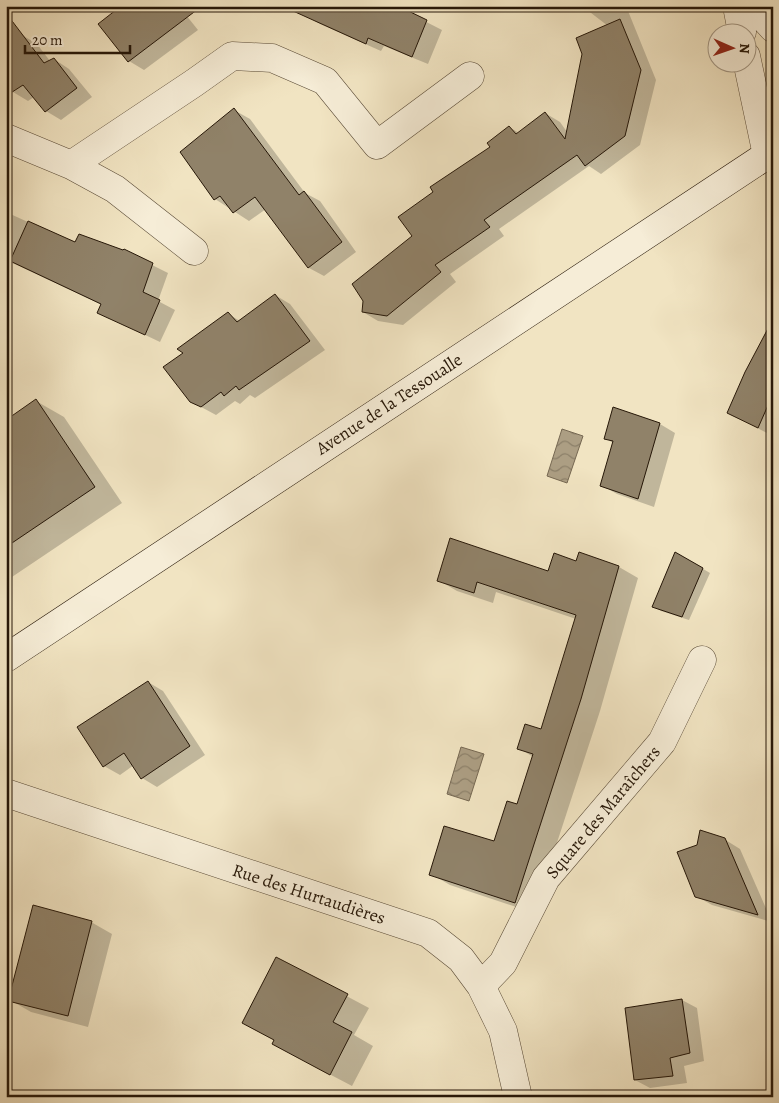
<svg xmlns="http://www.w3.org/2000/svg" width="779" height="1103" viewBox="0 0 779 1103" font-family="Alegreya,serif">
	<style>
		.water { fill: url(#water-waves); stroke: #766852 }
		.shadow { fill: #0003 }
		.building { fill: #908269; stroke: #261708 }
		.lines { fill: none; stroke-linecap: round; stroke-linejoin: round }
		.minor-casing { stroke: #594a36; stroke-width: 29 }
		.secondary-casing { stroke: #261708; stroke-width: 29 }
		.minor { stroke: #f6edd7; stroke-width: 28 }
		.secondary { stroke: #f6edd7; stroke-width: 28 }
		.labels { text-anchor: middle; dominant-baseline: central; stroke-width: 4.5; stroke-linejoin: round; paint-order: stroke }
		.street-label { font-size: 18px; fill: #261708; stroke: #f6edd7 }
	</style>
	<defs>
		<pattern id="water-waves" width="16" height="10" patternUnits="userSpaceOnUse" patternTransform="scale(1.25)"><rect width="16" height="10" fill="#ac9e83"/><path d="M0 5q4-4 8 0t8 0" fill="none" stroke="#8c8069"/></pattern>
	</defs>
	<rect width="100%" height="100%" fill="#f1e4c2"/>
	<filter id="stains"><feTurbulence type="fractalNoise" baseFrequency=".004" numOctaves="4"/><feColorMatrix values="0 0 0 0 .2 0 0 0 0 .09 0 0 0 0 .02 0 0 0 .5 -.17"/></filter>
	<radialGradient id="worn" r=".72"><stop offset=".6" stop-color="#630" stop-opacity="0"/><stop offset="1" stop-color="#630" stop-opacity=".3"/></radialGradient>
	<!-- water -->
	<path class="water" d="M562 429 583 436 567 483 547 476Z
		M461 747 484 754 469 801 447 794Z"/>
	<!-- shadow -->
	<path class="shadow" d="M395 6 442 30 428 64 384 46 381 51 320 24 305 16Z
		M582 6H626L656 80 640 145 601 174 589 166 499 229 504 236 450 274 456 282 403 325 378 321 363 312 414 236 434 193 492 147 509 127 519 133 545 113 560 122 567 132 608 26Z
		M182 10 198 30 144 70 129 61Z
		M22 35 37 44 50 61 54 59 69 69 92 97 61 120 46 111 34 97 28 101 13 92 9 87Z
		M234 110 250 119 305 193 320 201 356 252 324 276 309 268 266 209 249 221 215 199Z
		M6 212 76 244 124 251 168 273 158 301 175 310 160 342 99 313 102 305 6 260Z
		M275 295 290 304 325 350 255 398 250 395 240 404 235 401 216 415 190 401 185 353 228 314 240 321Z
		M773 325V436L728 413Z
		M36 401 64 417 122 503 6 581V421Z
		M660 424 675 433 654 507 617 494 601 485 613 443 605 438Z
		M676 553 710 573 689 620 661 611 654 607Z
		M577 562 619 567 638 578 600 711 534 913 450 885 431 874 494 842 518 805 533 757 519 748 542 730 576 619 496 592 493 603 457 591 438 580 549 573Z
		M148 682 163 691 205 755 157 787 142 778 134 765 120 775 104 766Z
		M724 839 740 849 772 922 712 905 696 896Z
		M91 922 112 934 88 1027 31 1012 10 1000Z
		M277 959 369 1008 354 1035 373 1046 352 1086 295 1056 275 1040Z
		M682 1000 697 1008 704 1061 684 1066 687 1083 650 1088 635 1080Z"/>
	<!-- building -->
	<path class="building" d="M121 6H202L128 62 98 24Z
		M282 6H398L427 20 412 57 368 38 366 44Z
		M6 13 44 63 54 58 77 88 45 112 23 85 6 96Z
		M620 19 641 70 625 136 585 166 577 155 484 220 490 227 435 265 441 272 387 316 362 312 363 301 352 284 412 236 398 217 433 192 430 187 490 147 487 143 509 126 516 134 545 112 565 139 582 54 576 38Z
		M234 108 299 195 304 191 342 242 308 268 255 197 233 213 220 196 214 200 180 152Z
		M28 221 75 242 79 234 123 250 124 249 153 263 143 292 160 300 145 335 97 313 101 304 10 261Z
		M275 294 310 341 239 390 236 386 224 396 221 392 201 407 190 402 163 367 183 353 177 349 228 312 237 322Z
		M773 319V394L758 428 727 413 745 372Z
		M36 399 95 487 6 547V420Z
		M613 407 660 423 638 499 600 486 613 441 604 439Z
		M450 538 548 571 554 553 576 561 579 552 619 566 581 699 515 903 429 875 444 826 494 841 507 801 517 804 533 754 517 749 525 724 541 729 576 615 477 582 474 593 437 581Z
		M675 552 703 568 682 617 652 607Z
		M148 681 190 746 141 779 124 753 103 767 77 727Z
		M700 830 725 838 758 915 695 897 677 852 697 845Z
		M33 905 92 921 68 1016 8 1001Z
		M276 957 348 994 333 1022 352 1032 330 1075 272 1044 274 1040 242 1023Z
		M682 999 690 1053 670 1058 673 1076 634 1080 625 1008Z"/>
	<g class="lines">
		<defs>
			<path id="minor" d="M737 6 742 32
				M753 6 773 28
				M746 56 767 155
				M6 138 71 165 115 189 194 251
				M71 165 194 83 232 56 272 58 325 81 377 145 470 76
				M6 793 428 933 461 959 481 986 503 1031 518 1097
				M481 986 503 963 546 878 662 742 702 660"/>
			<path id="secondary" d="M6 658 773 151"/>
		</defs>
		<!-- minor casing -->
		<use href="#minor" class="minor-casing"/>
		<!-- secondary casing -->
		<use href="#secondary" class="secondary-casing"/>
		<!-- minor -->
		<use href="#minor" class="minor"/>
		<!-- secondary -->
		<use href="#secondary" class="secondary"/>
	</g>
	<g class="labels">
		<!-- street labels -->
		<g class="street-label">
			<text transform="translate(389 404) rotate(-33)">Avenue de la Tessoualle</text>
			<text transform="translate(603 812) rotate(-50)">Square des Maraîchers</text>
			<text transform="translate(309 894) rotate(18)">Rue des Hurtaudières</text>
		</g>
	</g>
	<!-- margin -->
	<rect width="779" height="1103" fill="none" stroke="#f1e4c2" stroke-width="25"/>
	<rect x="8" y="8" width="764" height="1088" fill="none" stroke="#261708" stroke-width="2.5"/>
	<rect x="12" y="12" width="754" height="1078" fill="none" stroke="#261708"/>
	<!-- north arrow -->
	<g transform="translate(732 48) rotate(92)"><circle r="24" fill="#f6edd7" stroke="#a39784"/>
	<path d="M0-4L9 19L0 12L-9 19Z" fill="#8f2418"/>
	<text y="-8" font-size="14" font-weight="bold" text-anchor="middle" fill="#261708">N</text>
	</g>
	<!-- scale -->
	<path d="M25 45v8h105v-8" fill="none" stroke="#261708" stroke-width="2.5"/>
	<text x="32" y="45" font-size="15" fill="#261708" stroke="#f6edd7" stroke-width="4" paint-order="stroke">20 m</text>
	<rect width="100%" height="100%" filter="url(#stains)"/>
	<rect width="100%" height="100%" fill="url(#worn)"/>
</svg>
